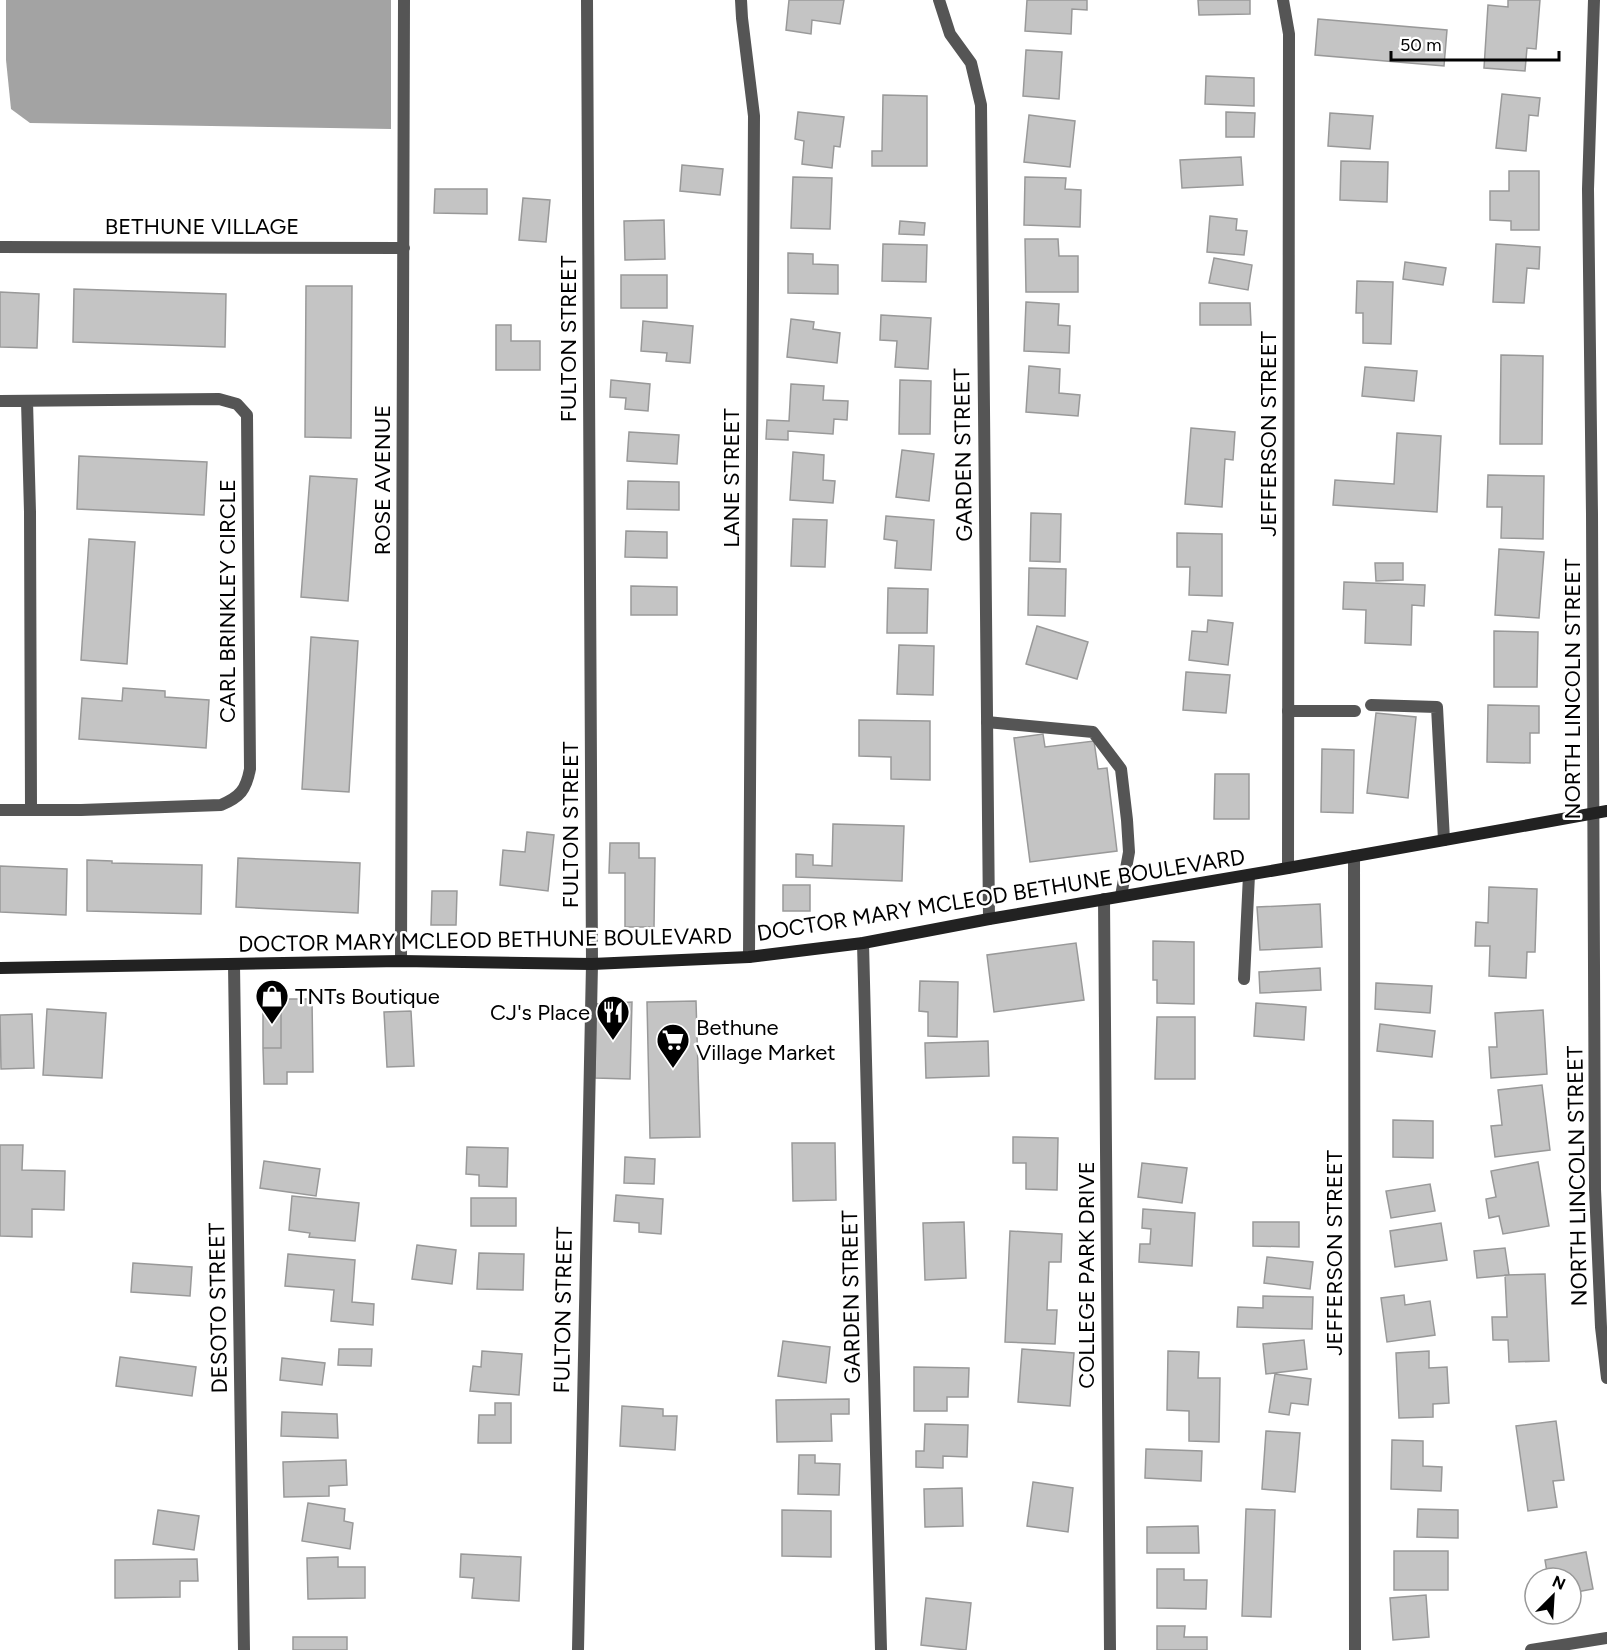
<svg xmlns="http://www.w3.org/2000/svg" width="1607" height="1650" viewBox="0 0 1607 1650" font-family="Figtree,sans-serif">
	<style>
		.water { fill: #a3a3a3 }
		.building { fill: #c4c4c4; stroke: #999; stroke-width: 1.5 }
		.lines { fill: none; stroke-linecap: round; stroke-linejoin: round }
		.lane { stroke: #555; stroke-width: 12 }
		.street { stroke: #555; stroke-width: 12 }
		.secondary { stroke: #222; stroke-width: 12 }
		.labels { text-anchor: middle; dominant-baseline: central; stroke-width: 5; stroke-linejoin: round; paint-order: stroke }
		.street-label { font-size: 22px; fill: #000; stroke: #fff }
		.poi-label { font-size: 22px; fill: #000; stroke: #fff; text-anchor: start }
	</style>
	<rect width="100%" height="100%" fill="#fff"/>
	<!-- water -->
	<path class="water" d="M6 0H391V129L30 123 11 109 6 60Z"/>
	<!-- building -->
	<path class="building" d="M789 0H844L840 24 812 20 811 34 786 30Z
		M1027 0H1087V10L1072 9 1071 34 1025 31Z
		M1198 0H1250V14L1199 15Z
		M1508 0H1540L1536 49 1527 48 1525 71 1484 68 1488 5 1508 7Z
		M1318 19 1447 30 1444 66 1315 55Z
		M1026 50 1062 52 1059 99 1023 96Z
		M1206 76 1254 78V106L1205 104Z
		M1502 94 1540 98 1538 116 1529 115 1526 151 1496 148Z
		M883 95 927 96V166H872V151H882Z
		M798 112 844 117 840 147 834 146 832 168 802 164 804 141 795 139Z
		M1226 112 1255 113 1254 137H1226Z
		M1330 113 1373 116 1370 149 1328 146Z
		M1029 115 1075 121 1070 167 1024 162Z
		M1241 157 1243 185 1182 188 1180 160Z
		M1341 161 1388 162 1387 202 1340 200Z
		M682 165 723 169 720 195 680 191Z
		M1509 171H1539V230H1511V221L1490 220V191H1509Z
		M793 177 832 178 830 229 791 228Z
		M1025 177 1066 178 1065 189 1081 190 1080 227 1024 225Z
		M435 189H487V214L434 213Z
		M523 198 550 200 546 242 519 240Z
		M1210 216 1237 219 1236 230 1247 231 1244 255 1207 252Z
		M664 220 665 259 625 260 624 221Z
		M900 221 925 223 924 235 899 234Z
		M1025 239H1058L1059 256H1078V292H1026Z
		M883 244 927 245 926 282 882 281Z
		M1496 244 1540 247 1539 269 1527 268 1524 303 1493 302Z
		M788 253 813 254V264L838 265V294L788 293Z
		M1214 258 1252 265 1248 290 1209 283Z
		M1405 262 1446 268 1443 285 1403 279Z
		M621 275H667V308H621Z
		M1357 281 1393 282 1391 344 1363 343V313H1356Z
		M306 286H352L351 438 305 437Z
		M74 289 226 294 225 347 73 342Z
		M0 292 39 294 37 348 0 347Z
		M1026 302 1059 304 1058 325 1070 326 1069 353 1024 351Z
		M1200 303H1250L1251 325H1200Z
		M881 315 931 318 928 369 895 367 897 341 880 340Z
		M791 319 814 322 813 329 840 333 837 363 787 357Z
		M643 321 693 326 690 363 666 361 667 353 641 351Z
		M496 325H511V341H540V370H496Z
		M1501 355 1543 356 1542 444H1500Z
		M1029 366 1060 369 1059 393 1080 395 1078 416 1026 412Z
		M1365 367 1417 371 1414 401 1362 396Z
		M611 380 650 384 648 411 625 409 626 398 610 397Z
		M900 380 931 381 930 434H899Z
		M791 384 824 386 823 400 848 401 847 420 834 419 833 434 788 431V440L766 439 767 420 789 421Z
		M1191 428 1235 432 1233 460 1225 459 1222 507 1185 504Z
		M629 432 679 435 677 464 627 461Z
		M1397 433 1441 436 1437 512 1333 505 1335 480 1394 484Z
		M902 450 934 454 929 501 896 497Z
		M793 452 824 455 823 480 835 481 833 503 790 500Z
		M79 456 207 462 204 515 77 509Z
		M1488 475 1544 476 1543 539 1501 538 1502 507H1487Z
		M310 476 357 479 348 601 301 597Z
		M628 481 679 482V510L627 509Z
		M1031 513 1061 514 1060 562 1030 561Z
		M886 516 934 520 931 570 895 568 897 541 884 539Z
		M793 519 827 520 825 567 791 566Z
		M626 531 667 532V558L625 557Z
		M1177 533 1222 534V596L1189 595 1190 567H1177Z
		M89 539 135 542 127 664 81 660Z
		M1499 549 1544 552 1539 618 1495 615Z
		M1375 563H1403V580L1376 581Z
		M1029 568 1066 569 1065 616 1028 615Z
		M1344 582 1425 585 1424 606 1412 605 1411 645 1365 643 1366 610 1343 609Z
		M631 586 677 587V615H631Z
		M888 588 928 589 927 633H887Z
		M1208 620 1233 623 1228 665 1189 660 1192 631 1207 632Z
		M1037 626 1088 642 1077 679 1026 664Z
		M1494 631 1538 632 1537 687H1494Z
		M311 637 358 641 349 792 302 789Z
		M899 645 934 646 933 695 897 694Z
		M1186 672 1230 675 1226 713 1183 710Z
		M123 688 165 691V697L209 700 206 748 79 739 82 698 122 701Z
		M1488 705 1539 706V733H1530V763L1487 762Z
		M1376 713 1416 717 1408 798 1367 793Z
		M859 720 930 721V780L891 779V757L859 756Z
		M1043 734 1045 747 1094 741 1098 769 1107 768 1117 851 1030 862 1014 738Z
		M1322 749 1354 750 1353 813 1321 812Z
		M1215 774H1249V819H1214Z
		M833 824 904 826 902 881 796 877V854L813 855V865L832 866Z
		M527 832 554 835 548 891 500 885 503 850 525 852Z
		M610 843H639V858H655L654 927H625V873H609Z
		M238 858 360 863 358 913 236 907Z
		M87 860 112 861V863L202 865 201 914 87 911Z
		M0 866 67 869 66 915 0 912Z
		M783 885H810V911H783Z
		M1489 887 1537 889 1535 952H1527L1526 978 1489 976 1490 946H1475L1476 922 1488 923Z
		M432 891H457L456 925H431Z
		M1320 904 1322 947 1260 950 1257 907Z
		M1153 941 1194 942V1004L1157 1003V980H1153Z
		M1076 943 1084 1000 994 1012 987 955Z
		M1320 968 1321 990 1260 993 1259 972Z
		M920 981 958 982 957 1037 928 1036V1012L919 1011Z
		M1376 983 1432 986 1430 1013 1375 1009Z
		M281 999H312L313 1072H287V1084H264L263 1048H281Z
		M696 1001 700 1137 650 1138 647 1002Z
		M632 1002 630 1079 595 1078 596 1004Z
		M263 1003H281V1048H263Z
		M1256 1003 1306 1007 1304 1040 1254 1036Z
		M47 1009 106 1013 102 1078 43 1075Z
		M1543 1010 1547 1074 1491 1078 1489 1047H1497L1495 1013Z
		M411 1011 414 1066 387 1067 384 1012Z
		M32 1014 34 1068 1 1069 0 1015Z
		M1157 1017H1195V1079H1155Z
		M1380 1024 1435 1031 1432 1057 1377 1051Z
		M988 1041 989 1076 926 1078 925 1043Z
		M1542 1085 1550 1150 1495 1157 1491 1126 1502 1125 1498 1090Z
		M1393 1120 1433 1121V1158L1393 1157Z
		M1013 1137 1058 1138 1057 1190 1026 1189V1163H1013Z
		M792 1143H835L836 1200 793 1201Z
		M0 1145H23L22 1170 65 1171 64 1210 32 1209V1237L0 1236Z
		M467 1147 508 1148 507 1187 479 1186V1175L466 1174Z
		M625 1157 655 1159 654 1184 624 1183Z
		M264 1161 320 1169 316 1196 260 1188Z
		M1538 1162 1549 1226 1503 1234 1499 1216 1489 1218 1486 1199 1496 1197 1491 1171Z
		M1142 1163 1187 1168 1182 1203 1138 1197Z
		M1430 1184 1435 1211 1391 1218 1386 1191Z
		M616 1195 663 1199 661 1234 639 1232V1223L614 1221Z
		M292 1196 359 1203 355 1241 309 1237 310 1233 289 1230Z
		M471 1198H516V1226H471Z
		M1143 1209 1195 1213 1192 1266 1139 1262 1140 1244H1150L1151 1229 1142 1228Z
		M964 1222 966 1278 925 1280 923 1223Z
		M1253 1222H1299V1247L1253 1246Z
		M1441 1223 1447 1260 1395 1267 1390 1231Z
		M1010 1231 1062 1234 1061 1262H1049L1047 1310H1057L1055 1344 1005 1342Z
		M417 1245 456 1250 452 1284 412 1279Z
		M1505 1248 1509 1275 1477 1278 1474 1251Z
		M479 1253 524 1254 523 1290 477 1289Z
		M288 1254 355 1260 352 1302 374 1304 373 1325 331 1321 334 1290 285 1286Z
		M1267 1257 1313 1262 1310 1289 1264 1283Z
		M133 1263 192 1267 190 1296 131 1292Z
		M1545 1274 1549 1361 1509 1362 1508 1340H1493L1492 1317H1507L1505 1275Z
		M1404 1295 1405 1305 1430 1301 1435 1335 1387 1342 1381 1298Z
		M1263 1296 1313 1297 1312 1329 1237 1327 1238 1307 1263 1308Z
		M1304 1340 1307 1369 1266 1374 1263 1344Z
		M783 1341 830 1347 826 1383 778 1376Z
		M339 1349H372L371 1366 338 1365Z
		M1022 1349 1074 1353 1070 1406 1018 1402Z
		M482 1351 522 1354 519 1395 470 1391 473 1366 481 1367Z
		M1168 1351 1199 1352 1198 1378H1220L1219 1442 1189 1441V1411L1167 1410Z
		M1429 1351V1368L1447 1367 1449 1403 1433 1404V1417L1399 1418 1396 1353Z
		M120 1357 196 1367 192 1396 116 1386Z
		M282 1358 325 1363 322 1385 280 1380Z
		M914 1367 969 1368 968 1397H947V1411H914Z
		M1275 1374 1311 1379 1308 1405 1291 1403 1289 1415 1269 1412Z
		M849 1399V1414H831L832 1441 777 1442 776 1400Z
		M495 1403H511V1443H478L479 1415H495Z
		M622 1406 663 1409V1416H677L675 1450 620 1446Z
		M282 1412 337 1414 338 1438 281 1436Z
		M1556 1421 1564 1480 1553 1481 1557 1507 1528 1511 1516 1426Z
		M925 1424 968 1425 967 1457 943 1456V1468L916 1467V1451H924Z
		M1266 1431 1300 1433 1295 1492 1262 1489Z
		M1392 1440 1423 1441V1466L1442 1467 1441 1491 1391 1489Z
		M1146 1449 1202 1451 1201 1481 1145 1478Z
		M799 1455H815V1463L840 1464 839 1495 798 1494Z
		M346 1460 347 1485 329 1486V1496L284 1497 283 1462Z
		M1033 1482 1073 1488 1068 1532 1027 1526Z
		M962 1488 963 1526 925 1527 924 1489Z
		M308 1503 345 1509 344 1521 353 1523 350 1549 302 1541Z
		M1246 1509 1275 1510 1271 1617 1242 1616Z
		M1418 1509 1458 1510V1538L1417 1537Z
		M158 1510 199 1516 194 1550 153 1544Z
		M782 1510 831 1511V1557L782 1556Z
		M1198 1526 1199 1553H1147V1527Z
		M1394 1551H1448V1590H1394Z
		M1586 1552 1593 1589 1571 1593V1578H1548L1545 1560Z
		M461 1554 521 1557 519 1601 472 1598 474 1578 460 1577Z
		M338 1557V1567H365V1598L308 1599 307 1558Z
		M197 1559 198 1581H180V1597L115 1598V1560Z
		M1157 1569H1184V1580H1207L1206 1609 1157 1608Z
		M1426 1595 1429 1637 1393 1640 1390 1598Z
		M926 1598 971 1603 966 1650 921 1645Z
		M1157 1626H1185L1184 1637H1207V1650H1157Z
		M293 1637H347V1650H293Z"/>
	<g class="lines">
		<!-- lane -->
		<path class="lane" d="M1371 705 1437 707 1444 840
			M1288 711H1355
			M987 722 1093 732 1121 769 1127 820 1129 852 1121 896
			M1244 979 1249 875"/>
		<!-- street -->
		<path class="street" d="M741 0 742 18 754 116 749 957
			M939 0 950 34 971 63 981 105 989 919
			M1283 0 1289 34 1288 868
			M1594 0 1588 189 1592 514 1595 1189 1601 1327 1607 1378
			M0 247 404 248
			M0 401 219 399 237 404 247 415 250 769C246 790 240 797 221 805L81 810H0
			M27 401 30 512 31 809
			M1354 856 1355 1650
			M1104 899 1110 1650
			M863 943 881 1650
			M401 961 404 0
			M234 965 244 1650
			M578 1650 592 964 587 0
			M1531 1650 1607 1638"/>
		<!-- secondary -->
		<path class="secondary" d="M0 968 401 961 592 964 749 957 863 943 989 919 1288 868 1607 811"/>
	</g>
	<!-- icons -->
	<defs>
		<symbol id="shop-pin" viewBox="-11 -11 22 30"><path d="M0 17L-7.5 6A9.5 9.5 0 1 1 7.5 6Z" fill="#000" stroke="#fff"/><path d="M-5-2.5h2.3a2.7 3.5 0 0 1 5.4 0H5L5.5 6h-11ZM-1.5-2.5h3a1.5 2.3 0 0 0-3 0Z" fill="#fff"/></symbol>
		<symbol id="restaurant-pin" viewBox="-11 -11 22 30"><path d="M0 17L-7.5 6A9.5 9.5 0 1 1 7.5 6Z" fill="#000" stroke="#fff"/><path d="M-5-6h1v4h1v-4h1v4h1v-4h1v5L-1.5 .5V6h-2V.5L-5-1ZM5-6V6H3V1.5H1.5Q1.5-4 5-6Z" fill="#fff"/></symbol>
		<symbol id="supermarket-pin" viewBox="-11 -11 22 30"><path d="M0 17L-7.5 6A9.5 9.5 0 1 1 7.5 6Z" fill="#000" stroke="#fff"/><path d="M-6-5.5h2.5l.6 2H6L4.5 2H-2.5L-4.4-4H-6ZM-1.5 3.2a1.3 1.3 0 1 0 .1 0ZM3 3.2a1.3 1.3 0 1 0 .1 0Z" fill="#fff"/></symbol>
	</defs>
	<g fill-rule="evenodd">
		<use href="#shop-pin" x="253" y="977" width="38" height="52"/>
		<use href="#restaurant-pin" x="594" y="993" width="38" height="52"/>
		<use href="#supermarket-pin" x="654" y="1021" width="38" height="52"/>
	</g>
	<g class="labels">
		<!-- street labels -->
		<g class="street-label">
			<text x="202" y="226">BETHUNE VILLAGE</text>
			<text transform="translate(568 339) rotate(-90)">FULTON STREET</text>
			<text transform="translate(1268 434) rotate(-90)">JEFFERSON STREET</text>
			<text transform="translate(963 455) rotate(-91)">GARDEN STREET</text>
			<text transform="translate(731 478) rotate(-90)">LANE STREET</text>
			<text transform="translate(382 480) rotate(-90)">ROSE AVENUE</text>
			<text transform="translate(227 601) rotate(-90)">CARL BRINKLEY CIRCLE</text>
			<text transform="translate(1572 689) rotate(-90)">NORTH LINCOLN STREET</text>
			<text transform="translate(570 825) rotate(-90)">FULTON STREET</text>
			<text transform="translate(1001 895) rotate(-9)">DOCTOR MARY MCLEOD BETHUNE BOULEVARD</text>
			<text transform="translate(485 940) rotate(-1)">DOCTOR MARY MCLEOD BETHUNE BOULEVARD</text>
			<text transform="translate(1577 1176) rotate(-91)">NORTH LINCOLN STREET</text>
			<text transform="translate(1334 1253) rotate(-90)">JEFFERSON STREET</text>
			<text transform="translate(1086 1275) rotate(-90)">COLLEGE PARK DRIVE</text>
			<text transform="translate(851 1297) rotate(-91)">GARDEN STREET</text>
			<text transform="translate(218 1308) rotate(-91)">DESOTO STREET</text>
			<text transform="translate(563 1310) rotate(-89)">FULTON STREET</text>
		</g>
		<!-- poi labels -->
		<g class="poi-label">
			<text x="295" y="996">TNTs Boutique</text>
			<text x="590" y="1012" text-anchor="end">CJ's Place</text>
			<text x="696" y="1027">Bethune<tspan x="696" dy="25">Village Market</tspan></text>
		</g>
	</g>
	<!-- north arrow -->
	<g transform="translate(1553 1596) rotate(24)"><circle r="28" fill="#ffffff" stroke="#999999" stroke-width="1.5"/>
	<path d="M0-4.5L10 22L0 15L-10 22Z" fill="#000000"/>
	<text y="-9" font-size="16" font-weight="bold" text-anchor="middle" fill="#000000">N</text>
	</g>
	<!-- scale -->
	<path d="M1391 51v9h168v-9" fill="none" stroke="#000000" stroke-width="3"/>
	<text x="1400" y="51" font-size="18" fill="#000000" stroke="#ffffff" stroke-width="4.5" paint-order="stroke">50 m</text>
</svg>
